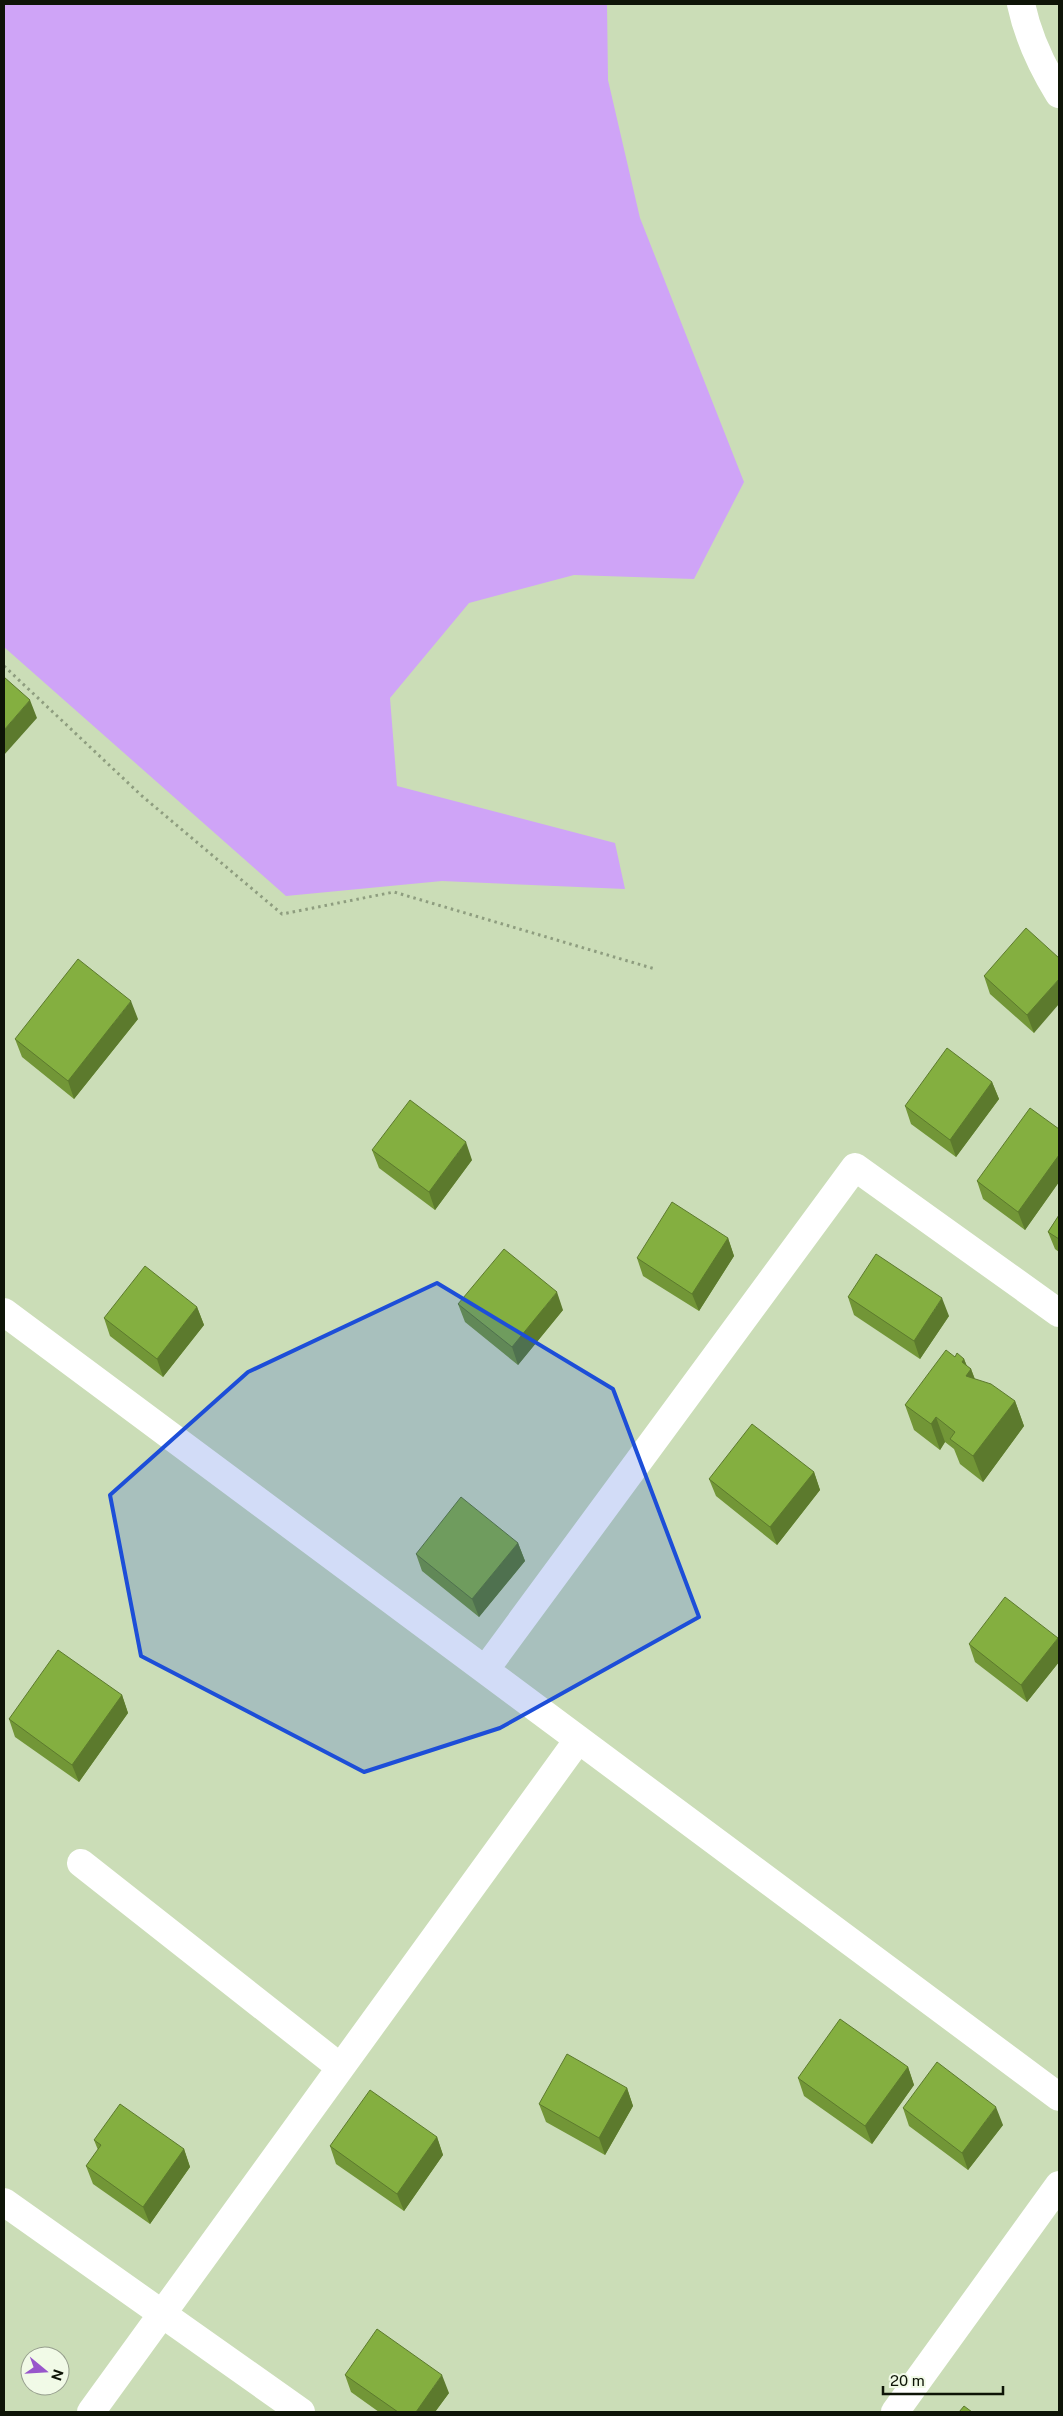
<svg xmlns="http://www.w3.org/2000/svg" width="1063" height="2416" viewBox="0 0 1063 2416" font-family="'Public Sans',sans-serif">
	<style>
		.green { fill: #cfa4f7 }
		.lines { fill: none; stroke-linecap: round; stroke-linejoin: round }
		.path { stroke: #8e9d7f; stroke-width: 3; stroke-dasharray: 2.5 4; stroke-linecap: butt }
		.minor { stroke: #fff; stroke-width: 28 }
		.wall { fill: #729637 }
		.shaded-wall { fill: #5c7a2d }
		.building { fill: #84af40; stroke: #5c7a2d }
		.marked { fill: #1d4ed8; fill-opacity: 0.2; stroke: #1d4ed8; stroke-width: 4; stroke-linejoin: round }
	</style>
	<rect width="100%" height="100%" fill="#cbddb7"/>
	<!-- green -->
	<path class="green" d="M4 4H607L608 80 640 218 744 482 694 579 574 575 469 603 390 698 397 786 615 843 625 889 442 881 286 896 4 647Z"/>
	<g class="lines">
		<!-- path -->
		<path class="path" d="M4 666 142 796 282 914 394 892 655 969"/>
		<!-- minor -->
		<path class="minor" d="M1021 4C1028 37 1041 65 1059 94
			M4 1312 1059 2097
			M485 1670 855 1167 1059 1313
			M81 1863 340 2067
			M4 2202 301 2412
			M91 2412 578 1740
			M895 2412 1059 2185"/>
	</g>
	<!-- wall -->
	<path class="wall" d="M1059 958 1034 1033 990 994 984 976Z
		M138 1019 74 1099 22 1057 15 1039Z
		M992 1082 999 1099 956 1157 911 1124 905 1106Z
		M1059 1129V1182L1025 1230 983 1199 977 1181Z
		M372 1150 472 1160 435 1210 379 1168Z
		M1059 1215V1252L1055 1249 1048 1232Z
		M728 1238 734 1256 699 1311 643 1276 637 1258Z
		M848 1297 949 1316 920 1359 854 1315Z
		M458 1304 563 1310 518 1365 465 1322Z
		M197 1307 204 1325 163 1377 110 1336 104 1318Z
		M955 1357 964 1359 967 1366 971 1369 975 1379 1015 1401 1024 1426 983 1482 960 1464 954 1449 945 1442 940 1450 914 1430 905 1405Z
		M814 1472 820 1490 777 1545 716 1496 709 1479Z
		M518 1543 525 1561 479 1617 422 1571 416 1554Z
		M1059 1642V1662L1027 1702 975 1662 969 1644Z
		M122 1695 128 1713 79 1782 15 1737 9 1719Z
		M908 2067 914 2085 872 2144 804 2096 798 2078Z
		M627 2088 633 2106 605 2155 546 2122 539 2104Z
		M903 2108 1003 2125 968 2170 909 2126Z
		M437 2137 443 2155 404 2211 336 2164 330 2146Z
		M94 2140 184 2149 190 2167 150 2224 93 2184 86 2166 98 2150Z
		M345 2375 449 2393 435 2412H379L351 2392Z"/>
	<!-- shaded-wall -->
	<path class="shaded-wall" d="M30 700 37 718 4 755V730Z
		M1059 979V1004L1034 1033 1027 1015Z
		M131 1001 138 1019 74 1099 68 1081Z
		M992 1082 999 1099 956 1157 950 1140Z
		M466 1142 472 1160 435 1210 429 1192Z
		M1059 1155V1182L1025 1230 1018 1212Z
		M728 1238 734 1256 699 1311 692 1294Z
		M557 1292 563 1310 518 1365 512 1347Z
		M942 1298 949 1316 920 1359 914 1341Z
		M197 1307 204 1325 163 1377 157 1359Z
		M964 1359 969 1372 971 1369 980 1394 966 1376 962 1362Z
		M1015 1401 1024 1426 983 1482 973 1456Z
		M936 1417 945 1442 940 1450 931 1424Z
		M814 1472 820 1490 777 1545 770 1527Z
		M518 1543 525 1561 479 1617 472 1599Z
		M1058 1638 1059 1642V1662L1027 1702 1021 1685Z
		M122 1695 128 1713 79 1782 72 1765Z
		M908 2067 914 2085 872 2144 865 2126Z
		M627 2088 633 2106 605 2155 599 2138Z
		M996 2107 1003 2125 968 2170 962 2153Z
		M437 2137 443 2155 404 2211 397 2194Z
		M184 2149 190 2167 150 2224 143 2207Z
		M442 2375 449 2393 435 2412H416Z"/>
	<!-- building -->
	<path class="building" d="M4 677 30 700 4 730Z
		M1026 928 1059 958V979L1027 1015 984 976Z
		M78 959 131 1001 68 1081 15 1039Z
		M947 1048 992 1082 950 1140 905 1106Z
		M410 1100 466 1142 429 1192 372 1150Z
		M1030 1108 1059 1129V1155L1018 1212 977 1181Z
		M672 1202 728 1238 692 1294 637 1258Z
		M1059 1215V1239L1048 1232Z
		M504 1249 557 1292 512 1347 458 1304Z
		M876 1254 942 1298 914 1341 848 1297Z
		M145 1266 197 1307 157 1359 104 1318Z
		M946 1350 955 1357 957 1353 964 1359 962 1362 971 1369 966 1376 991 1384 1015 1401 973 1456 950 1439 955 1432 936 1417 931 1424 905 1405Z
		M752 1424 814 1472 770 1527 709 1479Z
		M461 1497 518 1543 472 1599 416 1554Z
		M1005 1597 1058 1638 1021 1685 969 1644Z
		M58 1650 122 1695 72 1765 9 1719Z
		M840 2019 908 2067 865 2126 798 2078Z
		M567 2054 627 2088 599 2138 539 2104Z
		M937 2062 996 2107 962 2153 903 2108Z
		M370 2090 437 2137 397 2194 330 2146Z
		M120 2104 184 2149 143 2207 86 2166 101 2145 94 2140Z
		M377 2329 442 2375 416 2412H398L345 2375Z
		M964 2406 972 2412H959Z"/>
	<!-- marked area -->
	<path class="marked" d="M437 1283 613 1389 699 1617 500 1728 364 1772 141 1656 110 1495 248 1372Z"/>
	<!-- border -->
	<rect width="1063" height="2416" fill="none" stroke="#0e1407" stroke-width="10"/>
	<!-- north arrow -->
	<g transform="translate(45 2371) rotate(108)"><circle r="24" fill="#f1fae7" stroke="#969e8d"/>
	<path d="M0-4L9 19L0 12L-9 19Z" fill="#9856cb"/>
	<text y="-8" font-size="14" font-weight="bold" text-anchor="middle" fill="#0e1407">N</text>
	</g>
	<!-- scale -->
	<path d="M883 2386v8h120v-8" fill="none" stroke="#0e1407" stroke-width="2.5"/>
	<text x="890" y="2386" font-size="15" fill="#0e1407" stroke="#f1fae7" stroke-width="4" paint-order="stroke">20 m</text>
</svg>
